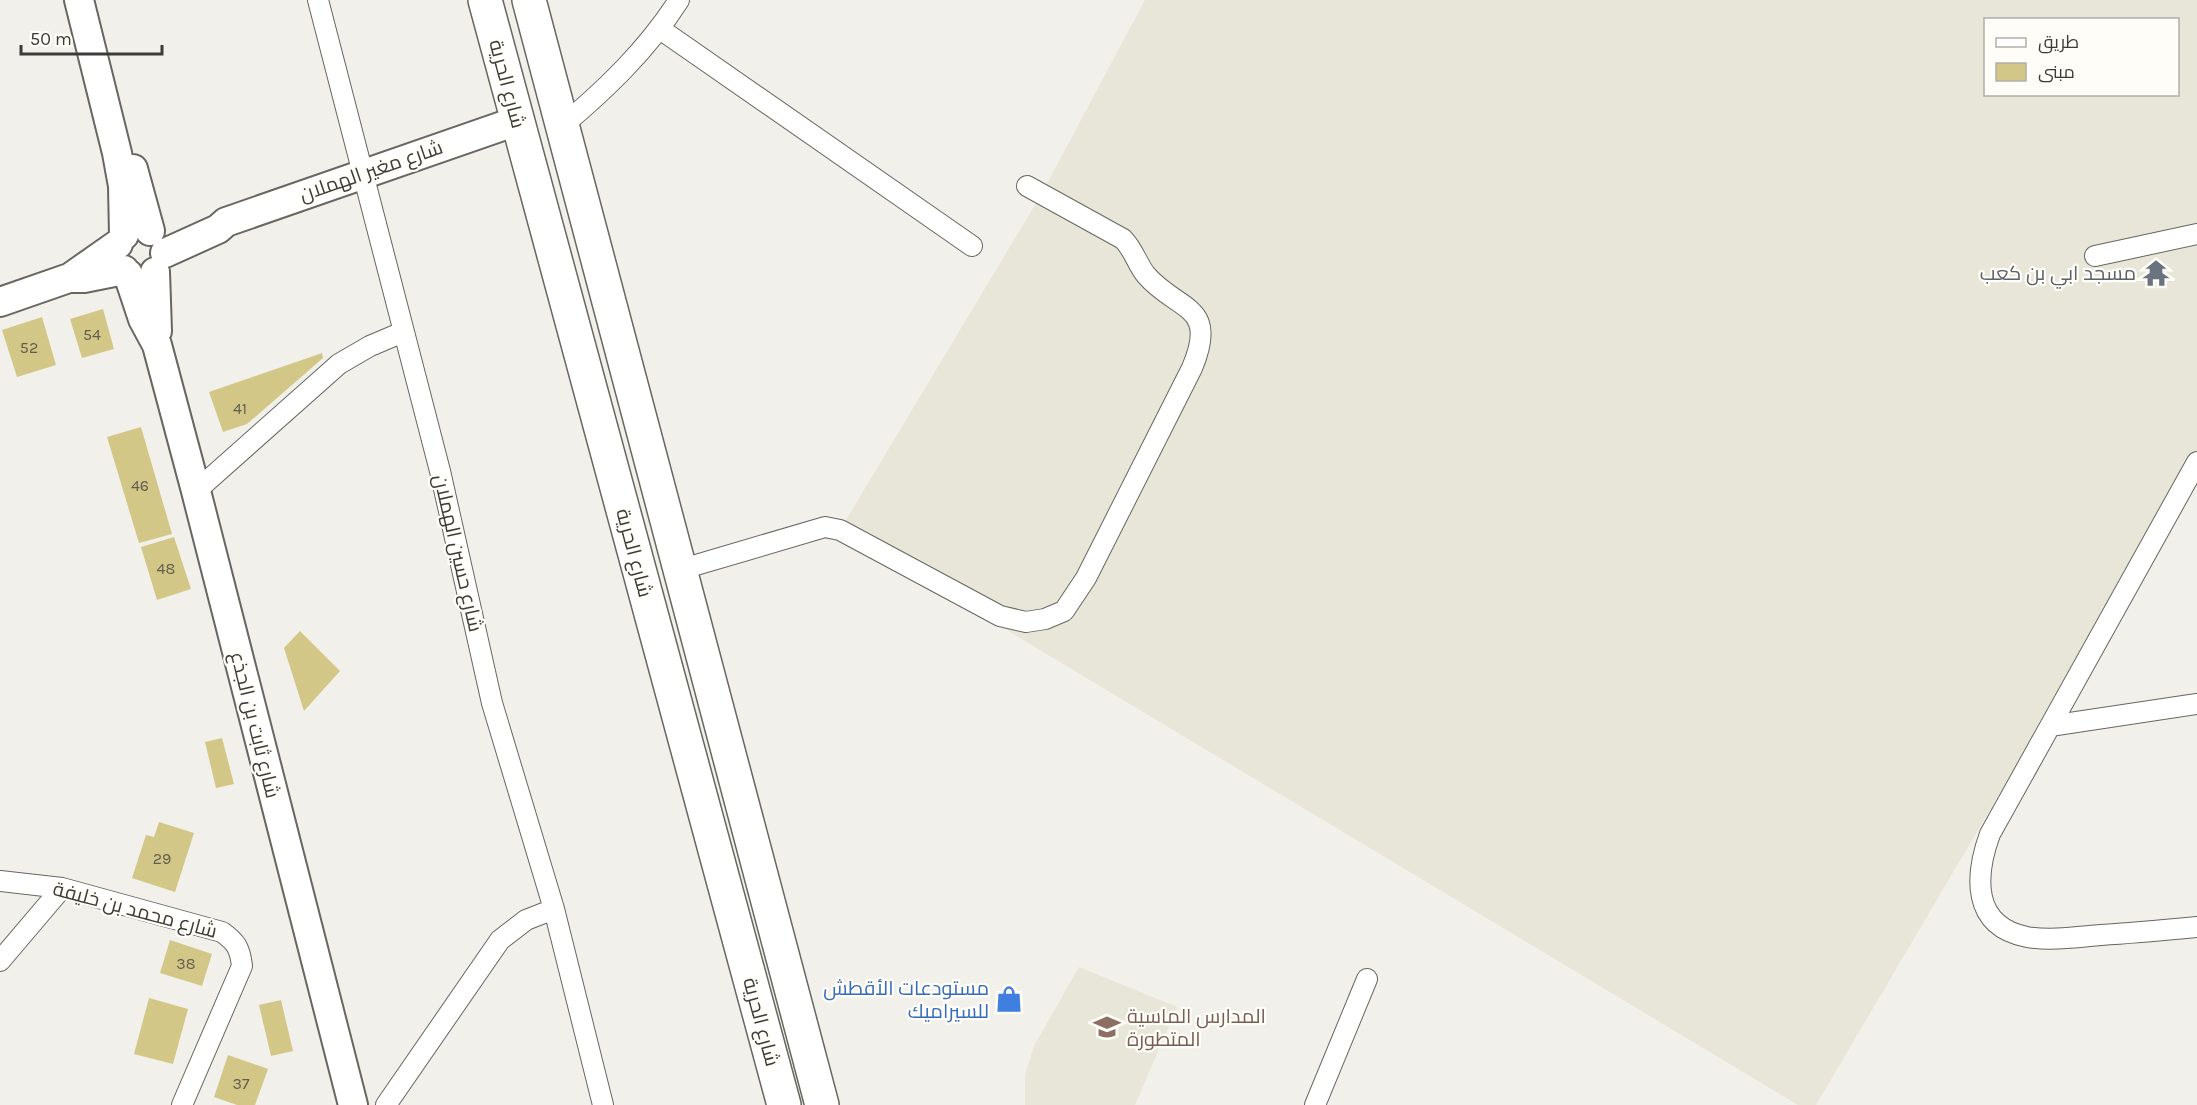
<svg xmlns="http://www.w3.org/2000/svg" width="2197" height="1105" viewBox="0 0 2197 1105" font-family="Karla,Cairo,sans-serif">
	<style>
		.built { fill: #e8e6d8; fill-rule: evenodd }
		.building { fill: #d3c788 }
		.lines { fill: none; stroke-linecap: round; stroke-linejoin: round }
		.street-casing { stroke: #676660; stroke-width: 22 }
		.secondary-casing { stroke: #676660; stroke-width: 32 }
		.highway-casing { stroke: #676660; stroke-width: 36 }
		.street { stroke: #fff; stroke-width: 20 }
		.secondary { stroke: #fff; stroke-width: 28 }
		.highway { stroke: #fff; stroke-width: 33 }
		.labels { text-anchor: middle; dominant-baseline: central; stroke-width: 4.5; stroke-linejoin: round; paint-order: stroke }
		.number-label { font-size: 16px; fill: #615e4d }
		.street-label { font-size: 20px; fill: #3b3b39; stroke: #fefdf7 }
		.worship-label { font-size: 20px; fill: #5b616d; stroke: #fefdf7; text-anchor: end }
		.shop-label { font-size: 20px; fill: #366cbe; stroke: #fefdf7; text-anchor: end }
		.education-label { font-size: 20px; fill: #785e54; stroke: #fefdf7; text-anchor: start }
	</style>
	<rect width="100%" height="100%" fill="#f1f0ea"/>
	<!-- built -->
	<path class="built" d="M1145 0H2197V458L1816 1105H1798L840 530 1041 195ZM1986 20H2178V94H1986Z
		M1079 967 1177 1007 1135 1105H1025V1076L1034 1046Z"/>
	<!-- building -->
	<path class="building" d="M103 309 114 349 82 358 70 319Z
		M42 317 56 365 17 377 2 330Z
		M322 353 323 358 247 424 223 432 209 392Z
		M141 427 172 534 139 543 107 437Z
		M174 537 191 589 157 600 141 547Z
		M300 631 340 671 304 711 284 648Z
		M222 738 234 784 216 788 205 742Z
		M159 822 194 833 175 892 132 878 146 835 154 837Z
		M170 940 212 954 202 986 160 973Z
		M149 998 188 1009 173 1064 134 1054Z
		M281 1000 293 1051 271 1056 259 1005Z
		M228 1055 268 1069 255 1105H237L214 1097Z"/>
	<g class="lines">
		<defs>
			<path id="street" d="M318 0 440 471 492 703 554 909 603 1105
				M660 29 972 246
				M561 127C606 89 647 50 679 0
				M2095 256 2197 234
				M2197 462 1990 834C1975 875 1971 926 2027 937 2051 941 2077 937 2101 935 2133 933 2165 930 2197 927
				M196 491 339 364 370 346 403 332
				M679 570 825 527 840 530 1000 616 1026 622 1045 619 1064 611 1086 578 1192 368C1219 304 1178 312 1146 275 1137 264 1134 250 1123 239L1027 186
				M2050 726 2197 704
				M0 881 62 888 222 932C236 942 240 948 242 966L182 1105
				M0 961 62 888
				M386 1105 500 940 526 920 554 909
				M1315 1105 1367 979"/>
			<path id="secondary" d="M79 0 117 153 123 186 124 235
				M133 169 150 231
				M165 253 218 229 226 222 517 121
				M155 272 157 331
				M128 274 143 319 157 345 196 491 353 1105
				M71 277 118 244
				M0 302 69 278H84L124 270"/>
			<path id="highway" d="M485 0 784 1105
				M529 0 822 1105"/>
		</defs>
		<!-- street casing -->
		<use href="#street" class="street-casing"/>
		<!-- secondary casing -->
		<use href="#secondary" class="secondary-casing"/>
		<!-- highway casing -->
		<use href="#highway" class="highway-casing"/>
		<!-- street -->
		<use href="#street" class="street"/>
		<!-- secondary -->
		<use href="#secondary" class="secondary"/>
		<!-- highway -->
		<use href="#highway" class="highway"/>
	</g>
	<!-- icons -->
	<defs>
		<symbol id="temple-bare" viewBox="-9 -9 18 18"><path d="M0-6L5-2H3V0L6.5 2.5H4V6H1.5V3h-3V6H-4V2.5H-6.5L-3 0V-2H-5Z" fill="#6b7280" stroke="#fefdf7" stroke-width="2.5" paint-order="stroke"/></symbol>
		<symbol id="shop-bare" viewBox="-9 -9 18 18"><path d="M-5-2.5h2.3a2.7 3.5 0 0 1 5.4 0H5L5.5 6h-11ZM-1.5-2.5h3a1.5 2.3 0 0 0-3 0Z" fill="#3f7fe0" stroke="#fefdf7" stroke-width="2.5" paint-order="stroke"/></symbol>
		<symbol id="school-bare" viewBox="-9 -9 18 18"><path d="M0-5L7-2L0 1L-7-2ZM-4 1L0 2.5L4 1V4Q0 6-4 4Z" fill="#8d6e63" stroke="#fefdf7" stroke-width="2.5" paint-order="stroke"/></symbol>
	</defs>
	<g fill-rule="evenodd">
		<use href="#temple-bare" x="2137" y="254" width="38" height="38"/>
		<use href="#shop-bare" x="990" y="980" width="38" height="38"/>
		<use href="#school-bare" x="1088" y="1008" width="38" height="38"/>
	</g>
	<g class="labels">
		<!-- number labels -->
		<g class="number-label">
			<text x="92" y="334">54</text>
			<text x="29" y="347">52</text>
			<text x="240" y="408">41</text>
			<text x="140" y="485">46</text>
			<text x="166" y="568">48</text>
			<text x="162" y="858">29</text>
			<text x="186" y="963">38</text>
			<text x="241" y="1083">37</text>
		</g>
		<!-- street labels -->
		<g class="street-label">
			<text transform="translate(507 84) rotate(75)">شارع الحرية</text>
			<text transform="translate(371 171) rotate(-19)">شارع مغير الهملان</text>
			<text transform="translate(458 553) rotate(77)">شارع حسين الهملان</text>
			<text transform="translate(634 553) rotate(75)">شارع الحرية</text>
			<text transform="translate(255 725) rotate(76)">شارع ثابت بن الجذع</text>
			<text transform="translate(135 910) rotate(15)">شارع محمد بن خليفة</text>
			<text transform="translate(761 1022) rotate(75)">شارع الحرية</text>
		</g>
		<!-- worship labels -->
		<g class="worship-label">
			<text x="2136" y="273">مسجد ابي بن كعب</text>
		</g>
		<!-- shop labels -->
		<g class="shop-label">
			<text x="989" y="988">مستودعات الأقطش<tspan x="989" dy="23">للسيراميك</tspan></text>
		</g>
		<!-- education labels -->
		<g class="education-label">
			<text x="1127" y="1016">المدارس الماسية<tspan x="1127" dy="23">المتطورة</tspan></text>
		</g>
	</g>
	<!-- legend -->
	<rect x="1984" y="18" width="195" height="78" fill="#fefdf7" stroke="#b0afab" stroke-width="1.5"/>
	<rect x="1996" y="38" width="30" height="9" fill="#ffffff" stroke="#b0afab" stroke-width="1.5"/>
	<text x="2038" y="48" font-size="18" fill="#3b3b39">طريق</text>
	<rect x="1996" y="63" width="30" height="18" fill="#d3c788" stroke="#b0afab" stroke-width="1.5"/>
	<text x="2038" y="78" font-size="18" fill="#3b3b39">مبنى</text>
	<!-- scale -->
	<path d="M21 45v9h141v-9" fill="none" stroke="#3b3b39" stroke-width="3"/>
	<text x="30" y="45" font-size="18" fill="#3b3b39" stroke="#fefdf7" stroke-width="4.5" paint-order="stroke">50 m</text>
</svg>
